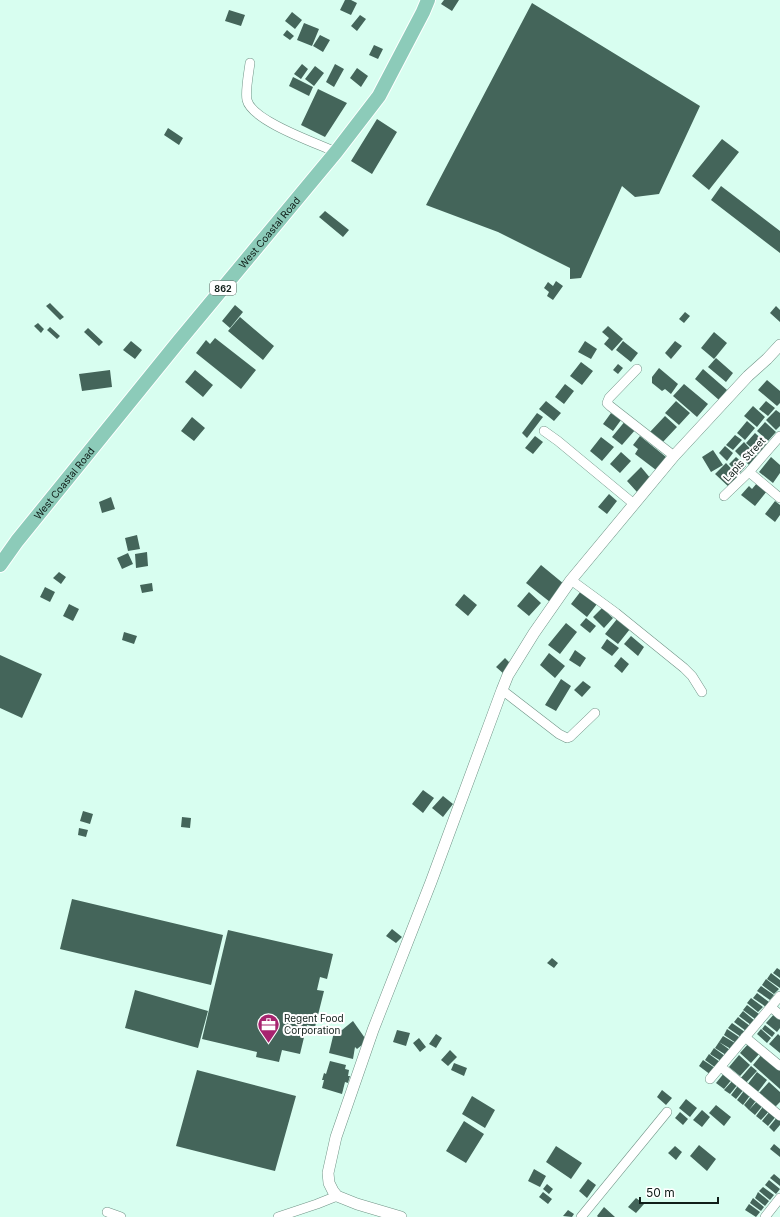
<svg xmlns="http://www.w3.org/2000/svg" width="780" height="1217" viewBox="0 0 780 1217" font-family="Inter,sans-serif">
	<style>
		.building { fill: #44655a }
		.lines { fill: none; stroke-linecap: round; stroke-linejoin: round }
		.minor-casing { stroke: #709386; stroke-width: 10 }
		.tertiary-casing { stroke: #709386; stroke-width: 12 }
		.primary-casing { stroke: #fff; stroke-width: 16 }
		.minor { stroke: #fff; stroke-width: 9 }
		.tertiary { stroke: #fff; stroke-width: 11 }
		.primary { stroke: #8ccbb9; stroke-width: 14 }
		.labels { text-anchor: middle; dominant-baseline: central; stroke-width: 4; stroke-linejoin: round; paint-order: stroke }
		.shield { fill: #fff; stroke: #58625e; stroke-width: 1 }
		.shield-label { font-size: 9px; font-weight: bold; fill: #101e19 }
		.street-label { font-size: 10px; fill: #101e19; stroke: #fff }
		.poi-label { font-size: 10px; fill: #101e19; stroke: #fff; text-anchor: start }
	</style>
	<rect width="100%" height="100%" fill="#d8fef0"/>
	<!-- building -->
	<path class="building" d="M345 0H351L357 3 351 15 340 10Z
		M444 0H459L452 11 441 4Z
		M532 3 700 106 659 194 635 197 622 186 581 278 570 279V268L498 232 426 205Z
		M229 10 245 15 241 26 225 21Z
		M292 12 302 20 295 29 285 21Z
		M360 15 366 19 357 31 351 26Z
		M304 23 319 29 312 46 297 40Z
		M287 30 294 36 290 40 283 35Z
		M320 35 330 40 323 52 313 46Z
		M374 45 383 49 378 59 369 55Z
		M302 64 308 69 301 79 294 74Z
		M335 64 344 69 334 87 326 82Z
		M315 66 324 73 314 86 305 79Z
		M357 68 368 76 361 87 350 78Z
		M293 77 313 87 309 96 289 86Z
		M318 89 347 103 325 137 301 125Z
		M377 119 397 132 372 174 351 161Z
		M168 128 183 138 179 145 164 135Z
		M722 139 739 152 709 190 692 176Z
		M721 186 780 231V253L711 200Z
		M325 211 349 230 343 237 319 217Z
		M556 281 563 286 553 300 547 296 549 292 544 288 548 282 553 286Z
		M50 303 64 317 60 320 46 306Z
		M235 305 243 312 230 328 222 321Z
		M776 306 780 310V322L770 313Z
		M685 312 690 316 684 323 679 319Z
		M240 317 274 346 263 360 228 331Z
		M38 323 44 329 41 333 34 326Z
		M608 326 623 339 612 351 604 344 609 338 602 332Z
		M50 327 60 336 57 339 47 330Z
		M88 328 103 342 99 346 84 332Z
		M714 332 727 343 714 359 701 348Z
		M215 338 256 370 241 389 196 353 206 340 210 344Z
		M131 341 142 350 135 359 123 350Z
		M585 341 597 349 591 359 578 352Z
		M623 341 638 353 631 362 616 350Z
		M675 341 682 346 671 359 665 353Z
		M716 358 733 373 726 382 708 367Z
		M581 362 593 371 582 385 570 376Z
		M618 364 623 368 618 374 613 370Z
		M659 368 678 384 671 394 665 389 662 391 652 383V377Z
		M703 369 727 390 719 400 695 379Z
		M110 370 112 387 82 391 79 374Z
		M195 370 213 385 203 397 185 382Z
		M767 380 780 391V403L777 406 758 390Z
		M565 384 574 391 564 404 555 397Z
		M684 384 708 404 697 417 673 396Z
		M546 401 561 413 554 421 539 409Z
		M676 401 690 413 679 425 665 413Z
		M766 401 775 408 768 416 759 409Z
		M753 406 765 417 757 427 744 416Z
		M776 410 780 413V426L776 430 766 420Z
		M537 413 543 417 527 438 522 433Z
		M611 413 621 420 613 431 603 424Z
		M665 416 677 427 661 444 649 433Z
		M192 417 205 428 194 441 181 431Z
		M626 420 636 429 622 445 612 437Z
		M747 421 755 428 745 440 737 433Z
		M765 422 776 432 768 441 757 431Z
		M755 433 767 444 758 454 746 443Z
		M735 435 742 440 733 450 726 445Z
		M535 436 543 442 533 454 525 448Z
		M640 436 666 457 656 470 635 454 638 449 633 445Z
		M601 437 614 447 602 461 590 451Z
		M744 442 757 456 749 465 735 451Z
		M725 446 733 453 727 461 719 453Z
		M713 450 723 465 711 472 702 457Z
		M621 452 631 461 620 473 610 464Z
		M736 457 746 466 739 474 729 464Z
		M771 457 780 465V473L773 483 759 472Z
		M726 463 740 478 730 488 715 474Z
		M641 467 651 479 637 492 627 481Z
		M757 483 767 491 755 506 741 495 749 486 752 489Z
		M609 494 617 501 607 514 598 507Z
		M111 497 115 509 102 513 99 502Z
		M775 501 780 505V515L775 522 765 514Z
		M137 535 140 549 128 551 125 538Z
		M147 552 148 566 136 568 135 554Z
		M128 553 133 564 122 569 117 558Z
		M541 565 564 584 550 602 526 583Z
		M59 572 66 577 61 584 53 578Z
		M152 583 153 591 142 593 140 585Z
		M45 587 55 592 50 602 40 597Z
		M581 591 597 604 587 617 571 604Z
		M529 592 541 603 529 616 517 606Z
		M464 594 477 605 468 616 455 605Z
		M69 604 79 609 73 621 63 616Z
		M602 608 613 618 604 628 593 617Z
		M586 618 596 626 590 633 580 625Z
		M617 619 630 629 618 644 605 634Z
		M566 623 577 632 560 654 548 645Z
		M124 632 137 636 134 644 122 640Z
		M631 636 644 647 638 656 624 644Z
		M607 639 619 648 612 656 601 648Z
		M575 650 586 658 580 667 569 660Z
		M549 653 565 666 555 678 540 665Z
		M0 655 42 674 22 718 0 708Z
		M621 657 629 664 622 673 614 666Z
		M505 658 512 665 504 674 496 667Z
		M561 679 571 686 556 711 545 705Z
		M583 681 591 687 582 697 574 690Z
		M423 790 434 798 423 813 412 804Z
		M443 796 453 804 443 817 432 808Z
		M83 811 93 814 90 824 80 821Z
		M182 817 191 818 190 828 181 827Z
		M79 828 88 830 86 837 78 835Z
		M72 899 223 935 211 985 60 949Z
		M392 929 402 937 396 943 386 936Z
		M228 930 333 954 327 979 320 977 317 990 324 991 315 1027 307 1025 300 1054 282 1050 279 1062 256 1057 257 1052 202 1039Z
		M552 958 558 963 554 968 547 963Z
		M777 968 780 970V978L773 973Z
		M771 973 780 980V988L767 979Z
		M766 979 779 989 774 994 762 985Z
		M761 986 774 995 770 1000 757 991Z
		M135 990 208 1011 198 1048 125 1028Z
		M757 993 769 1002 766 1007 753 998Z
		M751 998 763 1007 758 1012 747 1003Z
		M747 1005 759 1014 755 1019 743 1010Z
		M743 1011 755 1021 751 1025 739 1016Z
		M776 1012 780 1015V1028L777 1032 766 1023Z
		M738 1017 750 1026 746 1031 734 1022Z
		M353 1021 367 1041 357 1049 355 1047 353 1059 329 1053 335 1028 342 1030Z
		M732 1023 745 1032 741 1037 728 1028Z
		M765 1025 775 1033 772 1037 762 1029Z
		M727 1029 739 1037 736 1043 724 1035Z
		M761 1029 771 1038 767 1043 757 1034Z
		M397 1030 410 1033 406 1046 393 1042Z
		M436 1034 442 1038 436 1048 429 1044Z
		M778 1034 780 1036V1053L769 1044Z
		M723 1036 735 1043 731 1049 719 1042Z
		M419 1038 426 1047 420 1052 413 1043Z
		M719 1042 730 1050 726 1055 715 1048Z
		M749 1043 760 1053 751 1063 740 1053Z
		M714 1048 725 1056 721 1061 710 1054Z
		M450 1050 457 1057 448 1066 441 1060Z
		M709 1054 720 1062 716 1068 705 1060Z
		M762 1054 780 1070V1089L753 1065Z
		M739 1055 750 1065 740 1076 729 1067Z
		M703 1060 715 1068 711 1075 699 1066Z
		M330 1061 346 1065 345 1069 349 1070 348 1076H350L348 1083 345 1082 342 1094 322 1088 324 1080H322L324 1073 326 1074Z
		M454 1063 467 1068 464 1076 451 1070Z
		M751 1066 757 1071 744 1085 739 1080Z
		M197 1070 296 1096 275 1171 176 1146Z
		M725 1072 733 1078 724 1089 716 1083Z
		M757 1072 767 1080 757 1093 747 1085Z
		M734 1079 739 1083 730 1094 724 1090Z
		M769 1082 780 1092V1102L775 1107 759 1093Z
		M740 1083 745 1088 736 1099 731 1095Z
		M746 1088 752 1093 743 1105 737 1100Z
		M662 1090 672 1098 666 1105 657 1097Z
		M753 1094 758 1098 749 1110 744 1105Z
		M472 1096 495 1110 485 1128 462 1114Z
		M686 1099 697 1108 690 1117 679 1108Z
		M759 1099 764 1104 755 1115 749 1110Z
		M765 1104 771 1109 761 1120 756 1116Z
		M716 1105 731 1117 724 1126 709 1113Z
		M702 1110 710 1117 702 1127 693 1120Z
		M771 1110 778 1114 768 1126 762 1121Z
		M680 1112 688 1119 683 1125 675 1118Z
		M778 1116 780 1117V1125L774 1132 769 1127Z
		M464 1121 484 1134 466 1163 446 1151Z
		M774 1144 780 1149V1157L770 1149Z
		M699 1145 716 1159 707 1171 690 1156Z
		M556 1146 582 1163 571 1179 546 1162Z
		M675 1146 682 1152 676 1160 668 1153Z
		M534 1169 546 1176 540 1187 528 1181Z
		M774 1174 780 1179V1186L770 1178Z
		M588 1179 596 1185 587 1198 579 1191Z
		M769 1180 780 1189 776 1194 765 1185Z
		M547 1184 553 1189 549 1194 543 1189Z
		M763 1187 774 1195 770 1200 759 1191Z
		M543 1192 552 1199 548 1204 539 1197Z
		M758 1192 769 1201 765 1206 755 1198Z
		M636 1198 644 1204 636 1213 628 1207Z
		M753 1198 764 1207 761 1211 750 1203Z
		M749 1204 760 1212 756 1217 745 1210Z
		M604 1207 615 1217H598L597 1216Z
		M568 1210 574 1214 572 1217 563 1216Z"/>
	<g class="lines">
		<defs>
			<path id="minor" d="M250 63C249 71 245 92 247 100 252 121 316 143 336 152
				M637 369 609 398 607 403 610 406 674 456
				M544 431 558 441 634 504
				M749 472 780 498
				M724 496 749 472 780 436
				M571 580 616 613 684 668 692 676 702 692
				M502 690 559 734 567 738 570 737 595 713
				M771 1007 780 1015
				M745 1037 780 1066
				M721 1067 780 1116
				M710 1079 780 996
				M107 1212 121 1217
				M278 1217 317 1204 337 1196
				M581 1217 667 1112
				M765 1217 780 1198"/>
			<path id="tertiary" d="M401 1217 357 1204 337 1196 333 1191 329 1183 328 1173 336 1137 373 1030 431 882 502 690 508 675 534 633 571 580 674 456 748 376 767 359 780 345"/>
			<g id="primary">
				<path id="s1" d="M0 565 17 541 179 341 336 152 379 96 423 12 428 0"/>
			</g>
		</defs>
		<!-- minor casing -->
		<use href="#minor" class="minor-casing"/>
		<!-- tertiary casing -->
		<use href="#tertiary" class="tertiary-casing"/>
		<!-- primary casing -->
		<use href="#primary" class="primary-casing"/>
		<!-- minor -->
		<use href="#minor" class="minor"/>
		<!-- tertiary -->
		<use href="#tertiary" class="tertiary"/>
		<!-- primary -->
		<use href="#primary" class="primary"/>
	</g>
	<!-- icons -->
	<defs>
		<symbol id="office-pin" viewBox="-11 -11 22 30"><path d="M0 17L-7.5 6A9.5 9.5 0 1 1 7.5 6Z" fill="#a7246f" stroke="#fff"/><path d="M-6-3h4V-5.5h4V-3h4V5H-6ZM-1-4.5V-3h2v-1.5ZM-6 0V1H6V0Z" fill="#fff"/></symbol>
	</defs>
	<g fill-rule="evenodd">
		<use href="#office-pin" x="256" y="1012" width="25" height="34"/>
	</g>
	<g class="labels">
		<!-- shield labels -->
		<rect class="shield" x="210" y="281" width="26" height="14" rx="3"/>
		<g class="shield-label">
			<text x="223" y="288">862</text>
		</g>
		<!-- street labels -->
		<g class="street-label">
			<text stroke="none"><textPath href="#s1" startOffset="428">West Coastal Road</textPath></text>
			<text transform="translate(744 459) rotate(-47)">Lapis Street</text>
			<text stroke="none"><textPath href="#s1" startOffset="104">West Coastal Road</textPath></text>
		</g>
		<!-- poi labels -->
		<g class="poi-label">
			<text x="284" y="1018">Regent Food<tspan x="284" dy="12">Corporation</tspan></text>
		</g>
	</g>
	<!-- scale -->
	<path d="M640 1197v6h78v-6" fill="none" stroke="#101e19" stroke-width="2"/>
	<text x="646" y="1197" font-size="12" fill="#101e19" stroke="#ffffff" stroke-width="3" paint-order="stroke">50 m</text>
</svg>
